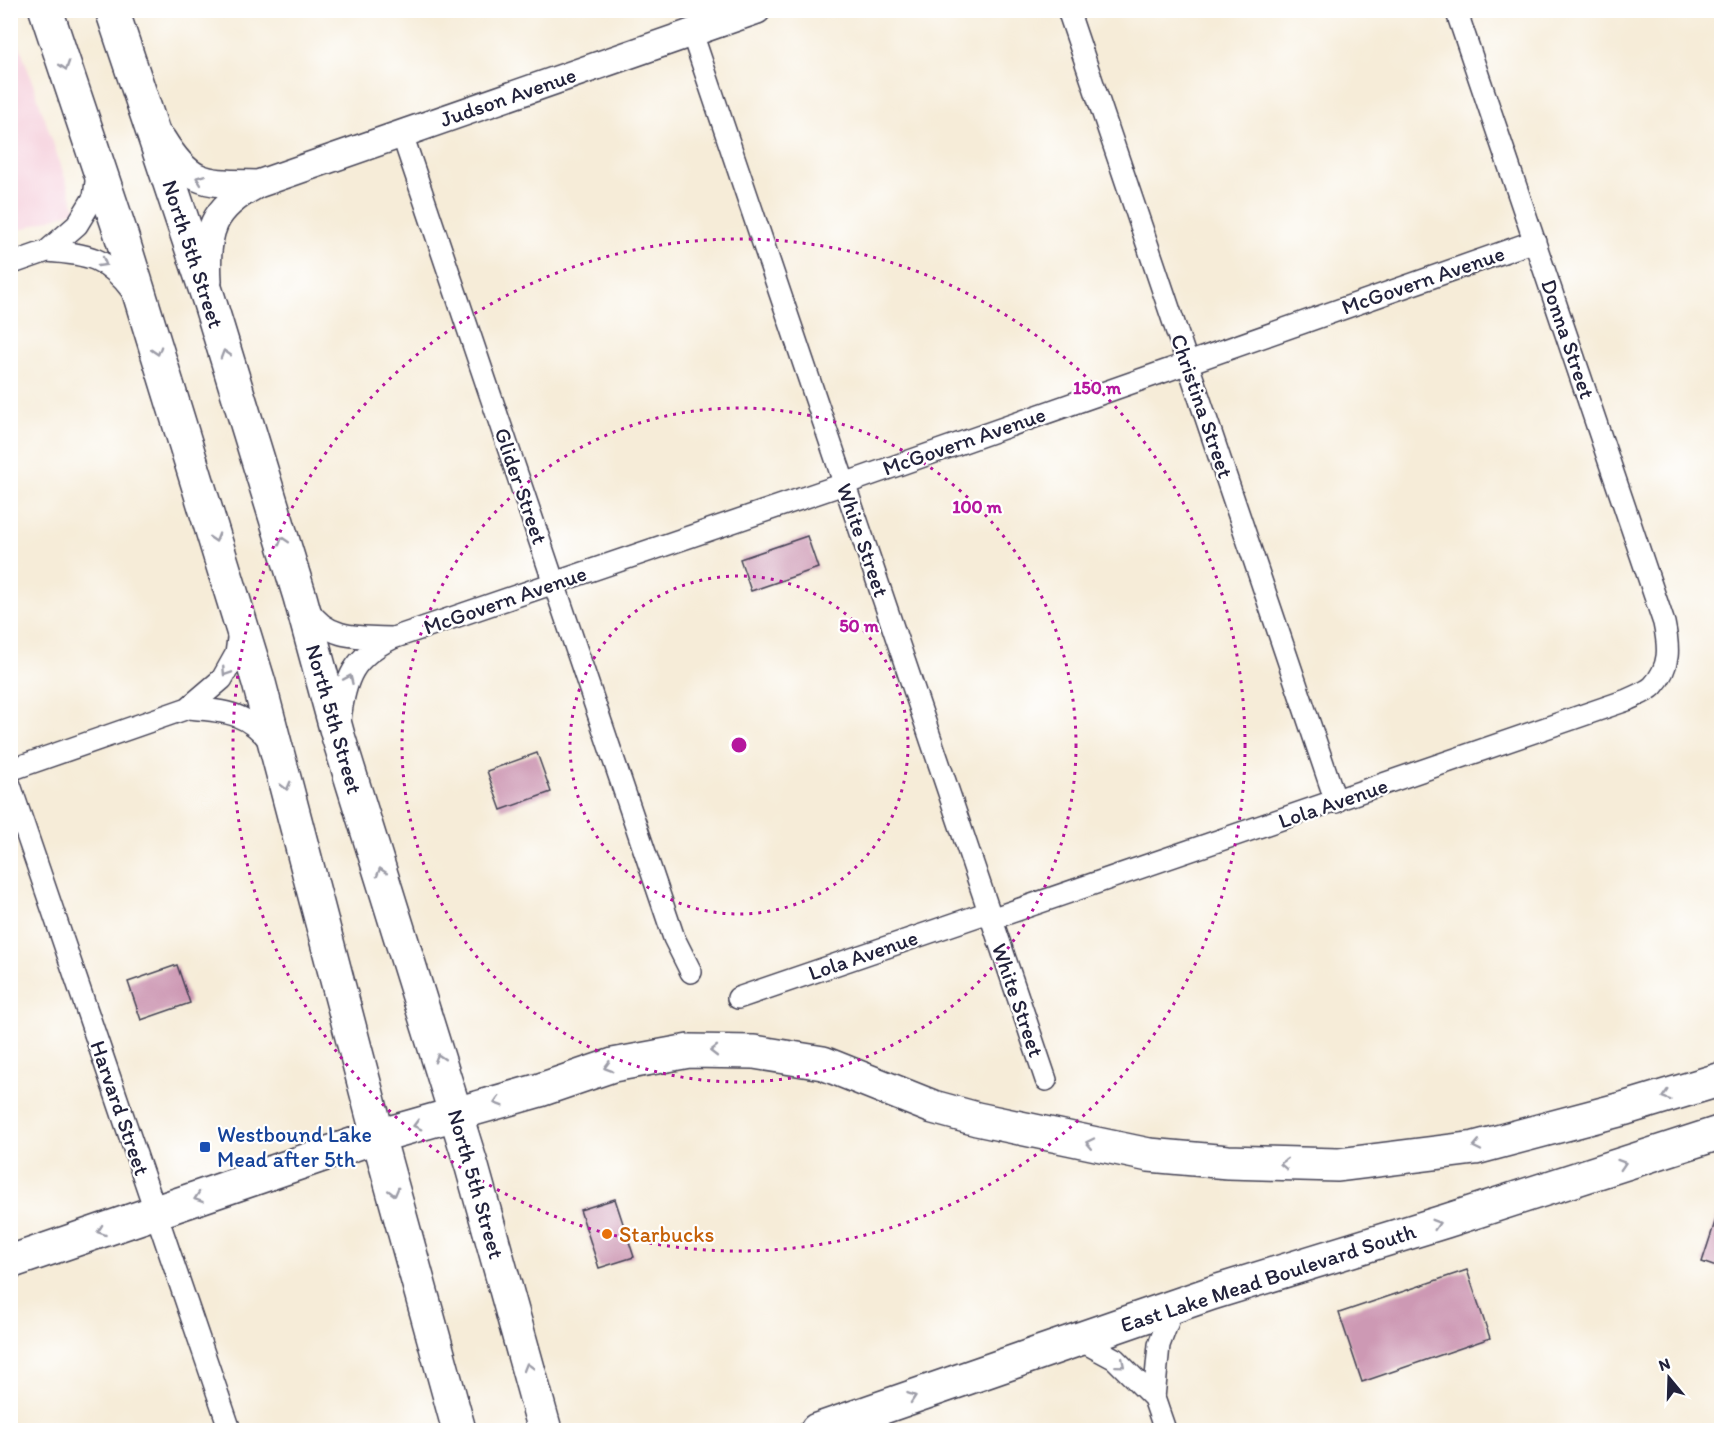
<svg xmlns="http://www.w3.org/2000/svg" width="1732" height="1441" viewBox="0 0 1732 1441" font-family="Itim,sans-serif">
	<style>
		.built { fill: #f5cfdb }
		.building { fill: #cd99b4 }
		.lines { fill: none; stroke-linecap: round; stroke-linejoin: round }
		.minor-casing { stroke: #424053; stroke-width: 24 }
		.tertiary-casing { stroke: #424053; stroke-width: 30 }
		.primary-casing { stroke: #424053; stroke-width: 36 }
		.minor { stroke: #fff; stroke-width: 21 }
		.tertiary { stroke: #fff; stroke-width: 27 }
		.primary { stroke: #fff; stroke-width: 33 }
		.oneway { stroke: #9c9ca7 }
		.ring { fill: none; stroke: #b5179e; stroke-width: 3; stroke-dasharray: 3 6 }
		.transit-dot { fill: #1a4fb4; stroke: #fff; stroke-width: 2 }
		.food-dot { fill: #e8710a; stroke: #fff; stroke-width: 2 }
		.labels { text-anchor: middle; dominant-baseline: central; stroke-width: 4.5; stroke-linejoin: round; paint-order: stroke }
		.street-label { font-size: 22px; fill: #22223b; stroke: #fff }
		.transit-label { font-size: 22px; fill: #164399; stroke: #fff; text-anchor: start }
		.food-label { font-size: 22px; fill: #c56008; stroke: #fff; text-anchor: start }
		.centre { fill: #b5179e; stroke: #fff; stroke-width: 3 }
		.ring-label { font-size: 18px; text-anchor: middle; font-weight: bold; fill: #b5179e; stroke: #fff; stroke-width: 4.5; stroke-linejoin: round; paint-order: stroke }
	</style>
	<rect width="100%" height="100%" fill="#fff"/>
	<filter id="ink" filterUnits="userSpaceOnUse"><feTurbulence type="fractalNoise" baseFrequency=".0167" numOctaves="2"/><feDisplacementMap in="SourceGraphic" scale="12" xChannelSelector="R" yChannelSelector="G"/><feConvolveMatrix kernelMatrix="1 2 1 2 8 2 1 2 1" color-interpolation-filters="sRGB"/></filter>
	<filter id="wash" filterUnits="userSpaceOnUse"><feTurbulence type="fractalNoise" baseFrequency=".008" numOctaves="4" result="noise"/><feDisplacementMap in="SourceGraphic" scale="24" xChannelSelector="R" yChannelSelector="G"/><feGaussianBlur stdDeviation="1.35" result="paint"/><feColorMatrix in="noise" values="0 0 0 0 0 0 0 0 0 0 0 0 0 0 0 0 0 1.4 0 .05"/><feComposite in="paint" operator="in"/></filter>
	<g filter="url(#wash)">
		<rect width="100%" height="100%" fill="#f6ecd8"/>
		<!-- built -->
		<path class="built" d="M10 17 76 210 11 233H10Z"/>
		<g id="blocks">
			<!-- building -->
			<path class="building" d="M807 536 818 568 751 591 740 559Z
				M537 753 551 792 501 810 487 771Z
				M177 965 190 1003 141 1020 128 982Z
				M615 1199 634 1257 599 1268 580 1210Z
				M1718 1213 1722 1214V1269L1702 1262Z
				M1467 1270 1490 1338 1362 1382 1339 1313Z"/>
		</g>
	</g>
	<g filter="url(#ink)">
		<use href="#blocks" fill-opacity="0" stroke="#424053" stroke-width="1.5"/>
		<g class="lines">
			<defs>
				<path id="minor" d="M1068 10 1336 802
					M692 33 1046 1080
					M402 134 674 938 691 972
					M47 251C88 254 107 257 133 292
					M10 264 47 251 77 225 94 197 97 174
					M308 609C327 640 360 637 392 638
					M188 708C225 711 248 712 272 744
					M340 720C345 678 353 657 393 638L844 484 1535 241
					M10 770 188 708 222 679 236 654 239 631
					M10 785 230 1430
					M991 919 1627 700C1635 696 1647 692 1653 686 1671 666 1669 647 1664 623L1456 10
					M738 998 989 912
					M1080 1340 1115 1359 1154 1398
					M1165 1430 1154 1398 1159 1345 1173 1308"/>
				<path id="tertiary" d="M162 139C191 186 205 183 258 184
					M208 281C205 231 212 208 258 184L757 10"/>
				<path id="primary" d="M46 10 120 231 259 683 378 1136 459 1430
					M112 10 209 300 300 597 338 736 472 1167 545 1430
					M10 1262 378 1136 540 1090 613 1065 689 1051 754 1052 823 1063 933 1107 977 1119 1149 1155 1228 1162 1338 1165 1475 1148 1626 1108 1722 1079
					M817 1430 1212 1293 1446 1221 1722 1132"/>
			</defs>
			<!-- minor casing -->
			<use href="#minor" class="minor-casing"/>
			<!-- tertiary casing -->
			<use href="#tertiary" class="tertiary-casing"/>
			<!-- primary casing -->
			<use href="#primary" class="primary-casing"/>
			<!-- minor -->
			<use href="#minor" class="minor"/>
			<!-- tertiary -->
			<use href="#tertiary" class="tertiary"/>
			<!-- primary -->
			<use href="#primary" class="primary"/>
		</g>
		<!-- one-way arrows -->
		<defs><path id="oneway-chevron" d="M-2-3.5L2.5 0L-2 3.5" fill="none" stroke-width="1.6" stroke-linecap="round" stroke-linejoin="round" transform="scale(1.5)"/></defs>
		<g class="oneway">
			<use href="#oneway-chevron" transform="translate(65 66) rotate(72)"/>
			<use href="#oneway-chevron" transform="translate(200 179) rotate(-159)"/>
			<use href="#oneway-chevron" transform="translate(103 263) rotate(30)"/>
			<use href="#oneway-chevron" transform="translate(157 351) rotate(73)"/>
			<use href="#oneway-chevron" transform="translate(225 354) rotate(-107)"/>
			<use href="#oneway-chevron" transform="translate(215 538) rotate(73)"/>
			<use href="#oneway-chevron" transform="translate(283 541) rotate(-107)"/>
			<use href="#oneway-chevron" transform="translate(226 672) rotate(123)"/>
			<use href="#oneway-chevron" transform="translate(349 679) rotate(-66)"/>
			<use href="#oneway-chevron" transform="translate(286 786) rotate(75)"/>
			<use href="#oneway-chevron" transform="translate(381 872) rotate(-107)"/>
			<use href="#oneway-chevron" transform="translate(714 1051) rotate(-180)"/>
			<use href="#oneway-chevron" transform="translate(439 1058) rotate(-107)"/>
			<use href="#oneway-chevron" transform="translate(608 1067) rotate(164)"/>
			<use href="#oneway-chevron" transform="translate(1666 1096) rotate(163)"/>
			<use href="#oneway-chevron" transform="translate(498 1102) rotate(163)"/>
			<use href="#oneway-chevron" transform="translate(417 1125) rotate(165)"/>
			<use href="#oneway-chevron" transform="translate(1090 1143) rotate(-168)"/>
			<use href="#oneway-chevron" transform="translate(1477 1146) rotate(168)"/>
			<use href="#oneway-chevron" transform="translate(1284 1164) rotate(-178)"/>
			<use href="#oneway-chevron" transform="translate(1622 1164) rotate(-18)"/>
			<use href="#oneway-chevron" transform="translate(394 1192) rotate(75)"/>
			<use href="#oneway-chevron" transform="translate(198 1198) rotate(161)"/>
			<use href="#oneway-chevron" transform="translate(1436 1224) rotate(-17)"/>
			<use href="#oneway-chevron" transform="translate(101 1231) rotate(161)"/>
			<use href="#oneway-chevron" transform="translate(1121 1364) rotate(40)"/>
			<use href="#oneway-chevron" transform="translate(528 1367) rotate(-106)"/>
			<use href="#oneway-chevron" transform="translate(912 1397) rotate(-19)"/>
		</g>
	</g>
	<!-- distance rings -->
	<g class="ring">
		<circle cx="739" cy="745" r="169"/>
		<circle cx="739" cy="745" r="337"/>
		<circle cx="739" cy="745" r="506"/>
	</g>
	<!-- markers -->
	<rect class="transit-dot" x="199" y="1141" width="12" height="12" rx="3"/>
	<circle class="food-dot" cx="607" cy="1234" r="6"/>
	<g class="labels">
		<!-- street labels -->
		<g class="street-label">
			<text transform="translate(508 97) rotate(-19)">Judson Avenue</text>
			<text transform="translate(193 254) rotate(72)">North 5th Street</text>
			<text transform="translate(1423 280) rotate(-19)">McGovern Avenue</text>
			<text transform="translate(1568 339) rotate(71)">Donna Street</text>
			<text transform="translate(1202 406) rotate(71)">Christina Street</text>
			<text transform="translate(964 441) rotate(-19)">McGovern Avenue</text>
			<text transform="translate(521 486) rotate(71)">Glider Street</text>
			<text transform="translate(863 540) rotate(71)">White Street</text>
			<text transform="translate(505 600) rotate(-19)">McGovern Avenue</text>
			<text transform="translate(334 719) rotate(74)">North 5th Street</text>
			<text transform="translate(1333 803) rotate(-19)">Lola Avenue</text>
			<text transform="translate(863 955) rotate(-19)">Lola Avenue</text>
			<text transform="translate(1018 1000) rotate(71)">White Street</text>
			<text transform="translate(120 1108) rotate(71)">Harvard Street</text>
			<text transform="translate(476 1184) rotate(74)">North 5th Street</text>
			<text transform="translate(1268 1278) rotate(-18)">East Lake Mead Boulevard South</text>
		</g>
		<!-- transit labels -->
		<g class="transit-label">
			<text x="217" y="1134">Westbound Lake<tspan x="217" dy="25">Mead after 5th</tspan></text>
		</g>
		<!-- food labels -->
		<g class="food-label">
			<text x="619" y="1234">Starbucks</text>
		</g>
	</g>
	<circle cx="739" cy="745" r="9" class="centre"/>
	<g class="ring-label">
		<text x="1097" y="394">150 m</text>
		<text x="977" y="513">100 m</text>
		<text x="859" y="632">50 m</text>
	</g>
	<!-- margin -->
	<rect width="1732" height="1441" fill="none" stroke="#fff" stroke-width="36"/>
	<!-- north arrow -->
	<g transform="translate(1669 1378) rotate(341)" stroke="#ffffff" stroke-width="4.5" paint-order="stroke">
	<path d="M0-4.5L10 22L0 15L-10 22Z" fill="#22223b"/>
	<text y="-9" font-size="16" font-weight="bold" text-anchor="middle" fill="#22223b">N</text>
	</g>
</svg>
